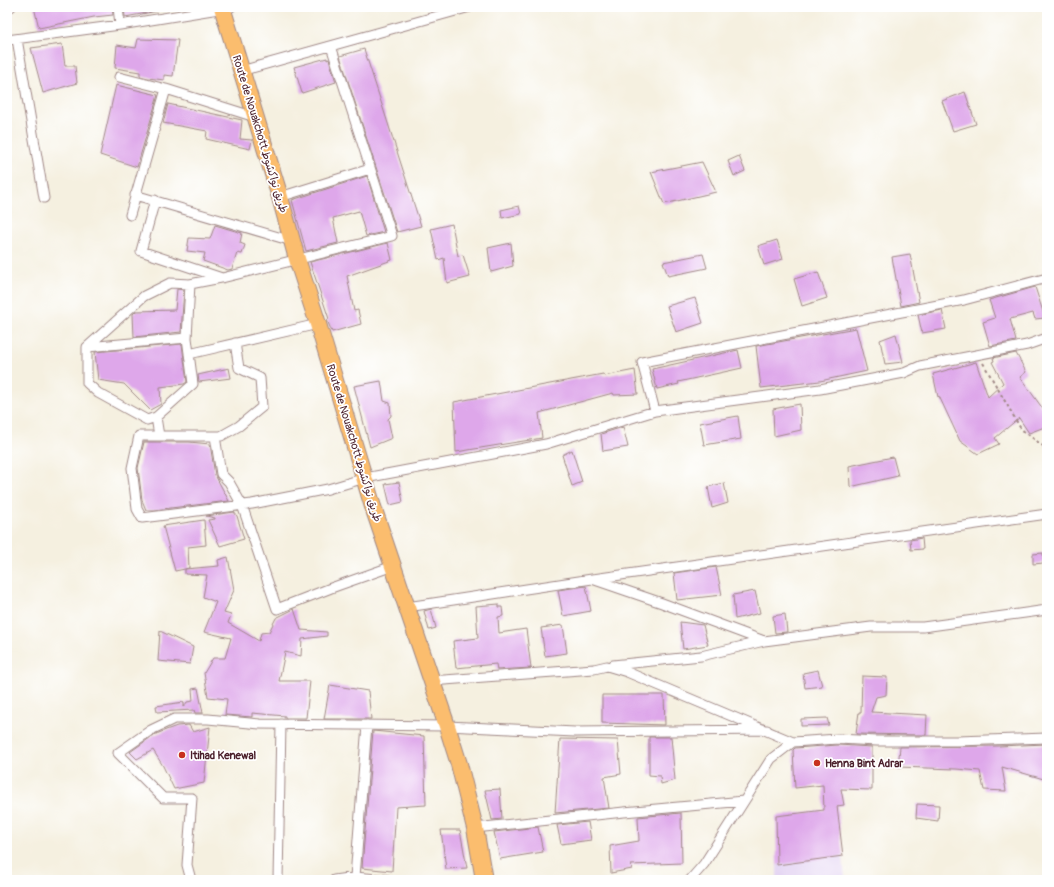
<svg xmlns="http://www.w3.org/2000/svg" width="1054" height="887" viewBox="0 0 1054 887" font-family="Pangolin,'Playpen Sans Arabic',sans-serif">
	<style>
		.built { fill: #e3d3f2 }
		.building { fill: #dea7ea }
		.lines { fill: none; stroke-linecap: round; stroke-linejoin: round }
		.minor-casing { stroke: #a08886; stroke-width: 11 }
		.trunk-casing { stroke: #a08886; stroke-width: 18 }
		.path { stroke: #a08886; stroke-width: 2; stroke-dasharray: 3 3; stroke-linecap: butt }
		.minor { stroke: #fff; stroke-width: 9 }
		.trunk { stroke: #fbbd6e; stroke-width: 16 }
		.poi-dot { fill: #c8321e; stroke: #fff; stroke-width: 1.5 }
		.labels { text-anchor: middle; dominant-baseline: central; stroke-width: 3.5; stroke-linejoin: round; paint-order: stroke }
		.street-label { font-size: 11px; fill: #4a1f2b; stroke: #fff }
		.poi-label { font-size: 11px; font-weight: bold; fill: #4a1f2b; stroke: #fff; text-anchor: start }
	</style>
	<rect width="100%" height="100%" fill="#fff"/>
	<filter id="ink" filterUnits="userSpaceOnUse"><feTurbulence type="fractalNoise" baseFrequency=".025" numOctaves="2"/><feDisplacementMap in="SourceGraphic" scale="8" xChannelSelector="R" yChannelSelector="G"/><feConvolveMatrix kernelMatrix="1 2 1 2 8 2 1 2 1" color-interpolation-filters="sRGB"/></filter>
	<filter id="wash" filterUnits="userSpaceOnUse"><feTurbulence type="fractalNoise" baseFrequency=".012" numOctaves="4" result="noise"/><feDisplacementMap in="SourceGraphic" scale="16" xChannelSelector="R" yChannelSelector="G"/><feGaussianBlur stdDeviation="0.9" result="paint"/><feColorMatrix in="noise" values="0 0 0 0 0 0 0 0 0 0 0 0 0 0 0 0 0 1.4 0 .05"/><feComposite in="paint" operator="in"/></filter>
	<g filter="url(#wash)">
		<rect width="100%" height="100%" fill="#f5f0e0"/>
		<!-- built -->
		<path class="built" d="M843 856 845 880H777V865Z"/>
		<g id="blocks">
			<!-- building -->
			<path class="building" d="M34 7H112L113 15 94 17 39 28Z
				M124 7H158V11L125 17Z
				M138 39 178 40 173 76 164 75V80L148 78 140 76V72L115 68 117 45 136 48Z
				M62 44 65 66H75L77 83 43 93 31 48Z
				M364 49 421 226 397 232 340 56Z
				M327 58V60L329 59 336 82 302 93 294 67Z
				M116 85 158 95 137 167 100 155Z
				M965 92 976 124 953 131 942 101Z
				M168 104 242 120 240 139 252 140 250 149 206 139 207 131 163 123Z
				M739 156 745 171 734 176 728 161Z
				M702 162 716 192 664 204 651 172Z
				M367 176 384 232 366 236 359 211 333 218 338 243 306 251 292 200Z
				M519 206 521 214 502 218 501 210Z
				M452 224 458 256 463 255 470 277 447 283 444 258 438 260 431 229Z
				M215 225 242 233 240 243 245 245 242 254 237 253 232 269 228 270 203 261 205 253 187 251 189 238 210 239Z
				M777 240 783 259 764 265 758 246Z
				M388 243 392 260 347 276 354 311 358 310 361 324 332 332 327 320 329 319 310 262Z
				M511 243 513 266 491 272 488 248Z
				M703 254 707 268 668 276 663 262Z
				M910 254 919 302 901 306 892 257Z
				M818 272 827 298 802 306 794 279Z
				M1035 287 1045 318 1035 319 1033 313 1010 319 1016 341 990 346 983 322 995 318 989 300Z
				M177 289 184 290 181 332 134 337 133 314 136 311 175 310Z
				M695 298 703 323 676 332 667 306Z
				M942 310 946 329 922 333 918 315Z
				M856 328 867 371 820 381 761 388 756 346Z
				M896 334 903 362 885 364 880 340Z
				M182 344 187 382 184 384 160 387 161 404 150 410 124 384 98 380 95 352Z
				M738 350 742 368 678 382 679 384 657 389 652 369Z
				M1016 353 1026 372 1020 377 1043 409 1047 408V426L1029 433 1019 418 995 438 999 444 978 454 960 441 939 396 938 397 933 374 976 362 988 397 1003 383 992 362 994 361 993 358Z
				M229 368 231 378 199 382 198 375Z
				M635 370 638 394 614 395 613 393 539 413 542 438 456 452 454 402 603 374 604 376Z
				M381 381 384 401 390 403 391 416 388 419 392 438 370 447 354 386Z
				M800 404 801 430 774 436 773 409Z
				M738 416 741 439 704 445 700 423Z
				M623 427 628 447 603 451 601 434Z
				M144 442H189L210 444 215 475 229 501 154 510H146L142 500 138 468Z
				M572 450 582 482 572 486 562 455Z
				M893 457 898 476 850 487 849 466Z
				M399 482 403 502 390 505 385 484Z
				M724 483 728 503 712 508 708 487Z
				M234 512 237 516 244 539 220 546 208 520 215 519V518L206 516Z
				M204 520 206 545 188 547 189 568 185 569 219 566 218 560 228 557 234 590 224 613 231 615 228 623 259 641 261 633 269 632 276 618 294 609 301 630 327 632V636L302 639 301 656 285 652 279 681H310L306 718H285V716L252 713V717L225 715 227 699 208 697 204 673 213 658H225L231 638 204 632 216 602 203 597 207 575 185 574V569L175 571 163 526Z
				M922 538 923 549 911 550 910 540Z
				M1043 553 1044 563 1033 564V554Z
				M716 567 722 595 677 600 674 573Z
				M586 586 591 611 563 616 558 590Z
				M755 591 760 613 735 619 733 595Z
				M499 604V607H502L503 616 498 617 499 633 526 629 531 668 497 670 496 664 456 668 453 641 478 638 476 606Z
				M431 609 436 628 429 630 424 611Z
				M785 614 787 632 775 633 773 616Z
				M680 622 703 625 708 645 683 649Z
				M563 625 567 653 545 656 541 628Z
				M160 631 193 647 190 664 158 661Z
				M818 670 822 686 805 688 803 673Z
				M862 676 887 677 886 695 876 697 871 712 927 715 926 735 856 734 859 712H861Z
				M330 685 368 691 371 719H324Z
				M198 688 203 713H195L194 710 157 712 156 706 184 702V707L187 702 193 701 192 689Z
				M602 695H664L665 725 602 723Z
				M827 718 829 725 801 726V719Z
				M189 725 193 732 210 727 204 783 174 789 163 766 153 750 137 759 130 752 154 735 166 730 177 726Z
				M373 731 424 736 426 805 396 807 392 871 362 868Z
				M649 737H671L675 780 661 784 660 776 649 775Z
				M560 739 618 740 621 774 604 777 609 808 555 813Z
				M1047 744V780L1002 767 1006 791 984 790 980 771 956 769 898 767 900 747 998 746Z
				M838 745 872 747V790L841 789 844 805 837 806 843 856 777 865 776 816 824 810 823 785 795 788 793 750 795 748Z
				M500 789 502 819 492 820 485 790Z
				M917 804 939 805 938 821 916 818Z
				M681 813 682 863 631 865 632 869 611 873 610 846 639 841 638 817Z
				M588 822 591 840 561 844 557 825Z
				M538 827 543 852 500 859 494 832Z
				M441 830H460L467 868 446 869Z"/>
		</g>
	</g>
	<g filter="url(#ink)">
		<use href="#blocks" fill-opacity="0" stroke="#a08886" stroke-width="1"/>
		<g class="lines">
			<defs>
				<path id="minor" d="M118 7 120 25
					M7 8 11 7
					M17 39 44 198
					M7 40 120 25 231 7
					M241 71 470 7
					M119 77 166 89
					M135 195 292 241
					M280 197 370 169
					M155 200 141 251 222 278 392 236 331 46
					M130 215 166 89 255 117
					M190 284 187 338 87 347 144 296 170 283 190 284 221 278
					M87 347V383L98 393 147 420 156 417 193 384 187 338
					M189 354 318 324
					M655 411 642 362 964 300 1047 278
					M156 417 159 436H221L239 426 262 407 260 378 239 368 235 343
					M159 436H139L132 468 137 509 142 518 252 504 328 489 365 478 546 444 655 411 820 389 904 373 920 366 1027 345 1047 338
					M215 436 221 474 229 482 242 505 277 609 331 588 393 566
					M593 579 1047 514
					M407 607 592 579 662 603 764 641 871 627H923L1047 610
					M613 665 701 656 764 641
					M431 681 594 669 607 666 627 672 793 742 838 739 877 741H958L1047 738
					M475 828 624 812 744 801
					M355 877 367 725
					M191 880 187 865 192 798H163L118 753 151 730 174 719H208L260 724 447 726 575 732 767 730
					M278 880 281 724
					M334 880 355 877 388 880
					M690 880 704 864 771 759 793 742"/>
				<path id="trunk" d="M222 7 280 197 297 259 318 324 373 507 447 726 459 764 475 828 484 880"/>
			</defs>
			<!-- minor casing -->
			<use href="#minor" class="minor-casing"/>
			<!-- trunk casing -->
			<use href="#trunk" class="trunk-casing"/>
			<!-- path -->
			<path class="path" d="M983 363 1021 429 1047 449"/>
			<!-- minor -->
			<use href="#minor" class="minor"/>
			<!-- trunk -->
			<use href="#trunk" class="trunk"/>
		</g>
	</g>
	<!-- markers -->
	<g class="poi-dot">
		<circle cx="182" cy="755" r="4"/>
		<circle cx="817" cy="763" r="4"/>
	</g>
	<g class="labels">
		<!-- street labels -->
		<g class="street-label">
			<text transform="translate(260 134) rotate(73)">Route de Nouakchott طريق نواكشوط</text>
			<text transform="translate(354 443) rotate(73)">Route de Nouakchott طريق نواكشوط</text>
		</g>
		<!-- poi labels -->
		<g class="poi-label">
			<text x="190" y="755">Itihad Kenewal</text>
			<text x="825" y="763">Henna Bint Adrar</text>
		</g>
	</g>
	<!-- margin -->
	<rect width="1054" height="887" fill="none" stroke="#fff" stroke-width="24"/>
</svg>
